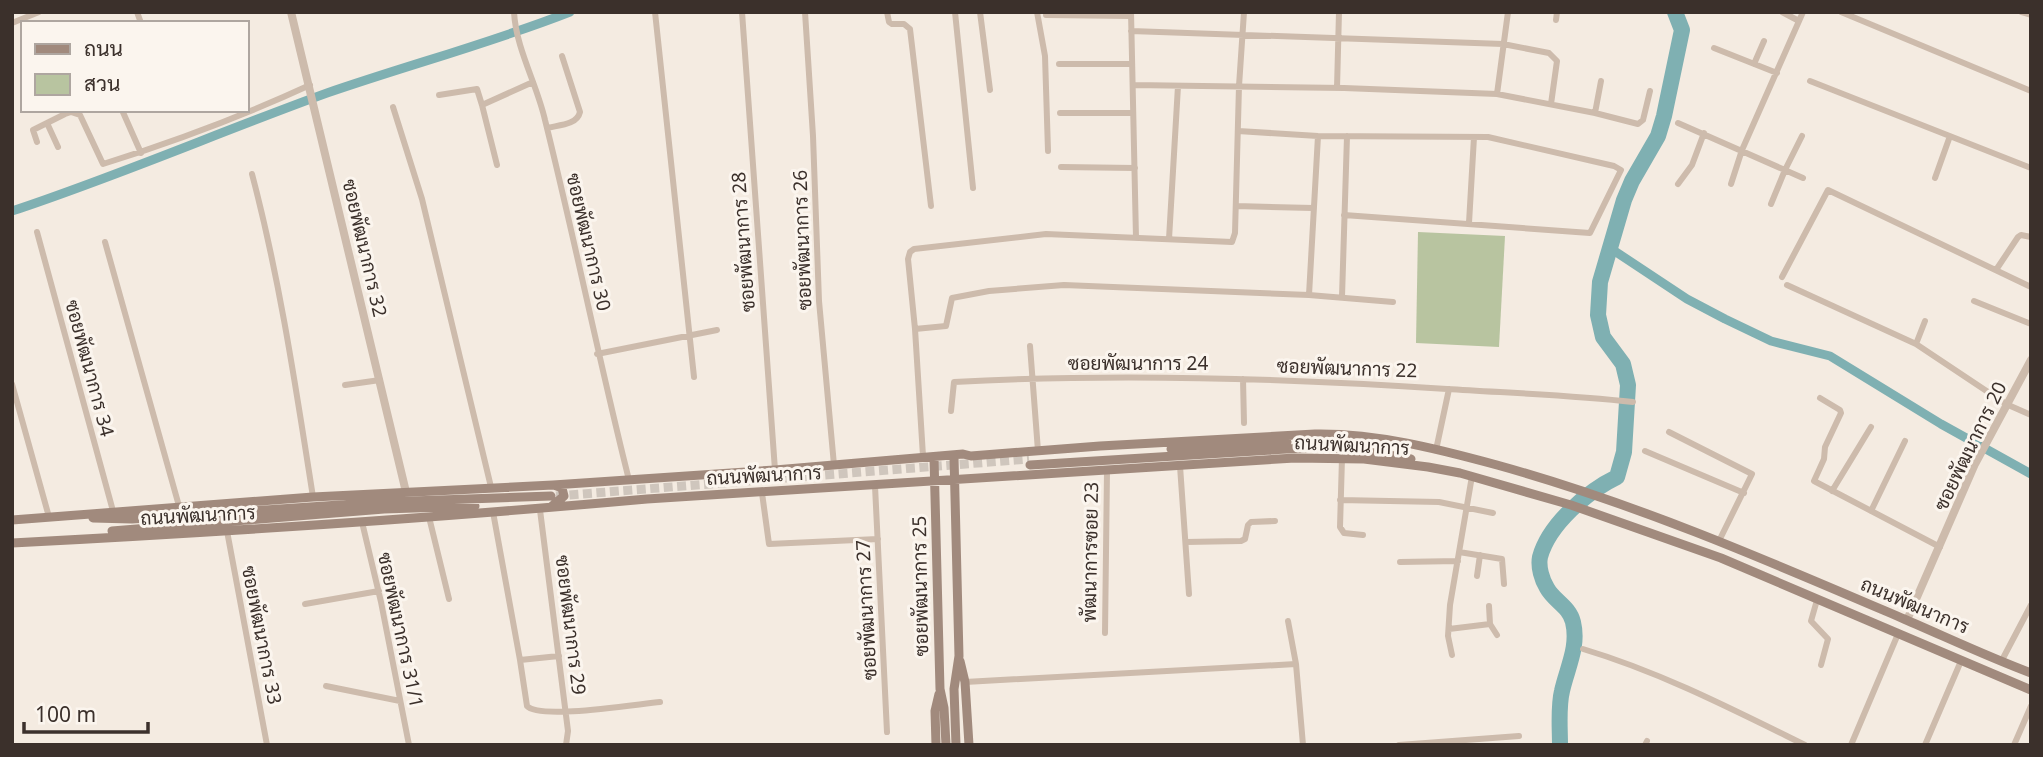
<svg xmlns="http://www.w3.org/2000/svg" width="2043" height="757" viewBox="0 0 2043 757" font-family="'Noto Sans',Sarabun,sans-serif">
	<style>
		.green { fill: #b8c4a0 }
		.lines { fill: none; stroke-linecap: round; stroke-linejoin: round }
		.canal { stroke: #7fb0b2; stroke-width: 9 }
		.river { stroke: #7fb0b2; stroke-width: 16 }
		.secondary-tunnel { stroke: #cfc6bd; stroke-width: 9; stroke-dasharray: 9 4.5; stroke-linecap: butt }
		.minor { stroke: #cdbbac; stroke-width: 6 }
		.tertiary { stroke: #cdbbac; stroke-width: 8 }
		.secondary { stroke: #a18a7d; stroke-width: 9 }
		.labels { text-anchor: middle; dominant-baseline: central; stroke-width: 6; stroke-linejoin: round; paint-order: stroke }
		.street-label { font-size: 19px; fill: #3b302b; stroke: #fbf5ee }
	</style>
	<rect width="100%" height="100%" fill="#f4ebe1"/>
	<!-- green -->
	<path class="green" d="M1418 232 1505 236 1499 347 1416 343Z"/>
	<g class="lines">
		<!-- canal -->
		<path class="canal" d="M12 211C118 176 222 131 327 93 408 65 491 43 570 12
			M1610 248 1687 299 1725 319 1771 341 1830 356 1941 424 2031 474"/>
		<!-- river -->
		<path class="river" d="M1560 745C1560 728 1558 707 1562 691 1567 668 1579 647 1573 622 1569 606 1554 601 1547 588 1542 580 1538 567 1540 557 1549 524 1588 491 1617 477L1624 452 1628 385 1623 364 1603 337 1598 315 1600 282 1624 200 1632 181 1658 136 1664 116 1682 30 1675 12"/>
		<!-- secondary-tunnel -->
		<path class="secondary-tunnel" d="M556 496 1029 459"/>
		<!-- minor -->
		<path class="minor" d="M137 12 141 23
			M514 12C516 49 537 84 545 120 575 240 599 361 629 480
			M655 12 694 377
			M742 12 775 470
			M805 12 813 136 819 301 834 465
			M887 12 889 22 892 24H904L910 29 931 206
			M955 12 973 188
			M980 12 990 90
			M1037 12 1045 56 1048 151
			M1131 12 1136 238
			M1782 12 1799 21
			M1841 12 2031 91
			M2021 12 2031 15
			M1046 15 1131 16
			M1556 20 1557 12
			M12 23 39 12
			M1131 31 1503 44 1549 53 1557 61 1551 104
			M1714 48 1777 73
			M1059 64H1132
			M1754 64 1764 41
			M1810 81 2031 168
			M1133 85 1344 88 1497 94 1595 113 1638 124 1643 120 1650 91
			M1337 88 1339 12
			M1497 94 1508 12
			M439 95 477 89 482 105 533 82
			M482 105 497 165
			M393 107 422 199 491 487
			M63 110 65 114 71 112 80 115 103 164C173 142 243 116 310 85
			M122 110 141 153
			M1060 113H1133
			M1595 113 1601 81
			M47 123 58 147
			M1678 123 1803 178
			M547 128C559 125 577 125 580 112L562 56
			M1238 131 1318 136 1488 137 1614 166 1621 170 1590 233 1344 215
			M37 142 33 130 65 114
			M1061 167 1135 168
			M252 174C280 280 296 389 313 497
			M1935 178 1950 136
			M1678 184 1692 165 1704 133
			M1731 184 1742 150 1803 12
			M1771 204 1785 170 1802 136
			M1236 206 1313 208
			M1469 223 1474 137
			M37 232 113 511
			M1169 239 1178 86
			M105 242 179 506
			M1996 270 2018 237 2021 235 2031 237
			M1782 277 1828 190 2031 287
			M1787 285 1916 344 2006 404 2031 415
			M1309 295 1318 136
			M1342 297 1347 136
			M1974 301 2031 324
			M915 329 908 259 910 252 914 249 1046 234 1232 242 1235 233 1239 86 1244 12
			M1916 344 1925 321
			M1030 346 1038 451
			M597 354 717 330
			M1243 379 1244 423
			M12 384 49 517
			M345 385 380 380
			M1820 398 1840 410 1841 413 1825 447 1824 459 1814 481 1940 547
			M951 411 954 382C1118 373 1284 378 1447 389 1509 393 1571 395 1633 402
			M1669 432 1752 474 1719 541
			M1436 450 1449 389
			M1645 451 1744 493
			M923 456 915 329 946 326 952 298 989 291 1064 285 1309 295 1393 302
			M1342 458 1340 527 1344 533 1363 535
			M1180 466 1189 594
			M875 486 887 732
			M1832 491 1871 427
			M762 493 769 544 878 539
			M1340 500 1439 502 1493 513
			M540 510 568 731 566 745
			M1871 511 1905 441
			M493 512 520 660 527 706C539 720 637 704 660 702
			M429 517 449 599
			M362 522 381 602 409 745
			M227 531 267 745
			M1186 542 1241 541 1245 539 1248 525 1251 522 1275 521
			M1459 552 1502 559 1504 584
			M1400 562 1458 561
			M1477 576 1480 555
			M1817 600 1811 621 1828 639 1821 665
			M305 604 379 591
			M1489 606 1490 624 1497 635
			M1288 621 1296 664 1303 745
			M1449 629 1490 624
			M1105 633 1107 471
			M1583 649C1660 672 1732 709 1805 745
			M1452 655 1448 636 1450 605 1472 476
			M520 660 559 656
			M2001 662 2031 605
			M965 682 1296 664
			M326 686 400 701
			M1399 745 1519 736
			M1645 745 1647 741
			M1851 745 1898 634
			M1925 745 1961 661
			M2014 745 2031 706"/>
		<!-- tertiary -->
		<path class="tertiary" d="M291 12 406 492
			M1907 620 1975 464 2031 360"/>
		<!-- secondary -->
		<path class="secondary" d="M1171 449 1287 442
			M954 457 959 656 954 689 956 745
			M934 458 940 689 944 708 946 745
			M1030 465 1320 447 1367 451 1411 459
			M551 507 564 496 562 488 554 485
			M93 518 132 519 384 502 551 496
			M12 520 313 497 553 485 775 470 963 454 971 456 1100 446 1315 434C1377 433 1438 449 1497 465 1638 504 1771 562 1904 619 1946 637 1988 657 2031 673
			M112 531 384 509 475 506
			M12 543C224 532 436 518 647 499L1295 458 1364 459 1428 467 1460 473 1571 505 1721 558 2031 690
			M960 661 965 682 969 745
			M936 745 935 711 939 694"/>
	</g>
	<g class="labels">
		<!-- street labels -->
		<g class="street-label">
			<text transform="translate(802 240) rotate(-92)">ซอยพัฒนาการ 26</text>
			<text transform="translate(589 242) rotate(77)">ซอยพัฒนาการ 30</text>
			<text transform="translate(743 242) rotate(-94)">ซอยพัฒนาการ 28</text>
			<text transform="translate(365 248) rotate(77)">ซอยพัฒนาการ 32</text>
			<text x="1138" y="363">ซอยพัฒนาการ 24</text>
			<text transform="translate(90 368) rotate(75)">ซอยพัฒนาการ 34</text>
			<text transform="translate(1347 368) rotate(2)">ซอยพัฒนาการ 22</text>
			<text transform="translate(1352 445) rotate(3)">ถนนพัฒนาการ</text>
			<text transform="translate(1970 446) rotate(-64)">ซอยพัฒนาการ 20</text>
			<text transform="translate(764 475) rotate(-3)">ถนนพัฒนาการ</text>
			<text transform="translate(198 515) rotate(-3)">ถนนพัฒนาการ</text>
			<text transform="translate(1090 552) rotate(-89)">พัฒนาการซอย 23</text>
			<text transform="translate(920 586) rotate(-91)">ซอยพัฒนาการ 25</text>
			<text transform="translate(1915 605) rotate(23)">ถนนพัฒนาการ</text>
			<text transform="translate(866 610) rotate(-93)">ซอยพัฒนาการ 27</text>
			<text transform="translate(571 625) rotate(83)">ซอยพัฒนาการ 29</text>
			<text transform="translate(401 630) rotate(78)">ซอยพัฒนาการ 31/1</text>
			<text transform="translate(262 635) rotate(79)">ซอยพัฒนาการ 33</text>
		</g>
	</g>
	<!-- border -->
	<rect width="2043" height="757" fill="none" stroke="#3b302b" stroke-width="28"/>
	<!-- legend -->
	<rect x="21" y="21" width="228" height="91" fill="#fbf5ee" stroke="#aea6a0" stroke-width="2"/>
	<rect x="35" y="44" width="35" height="10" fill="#a18a7d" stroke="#aea6a0" stroke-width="2"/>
	<text x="84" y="56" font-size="21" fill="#3b302b">ถนน</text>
	<rect x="35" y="74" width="35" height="21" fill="#b8c4a0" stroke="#aea6a0" stroke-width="2"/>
	<text x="84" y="91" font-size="21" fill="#3b302b">สวน</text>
	<!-- scale -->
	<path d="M24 722v10h124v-10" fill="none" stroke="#3b302b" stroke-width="3.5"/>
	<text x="35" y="722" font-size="21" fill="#3b302b" stroke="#fbf5ee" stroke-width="5" paint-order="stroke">100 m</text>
</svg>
